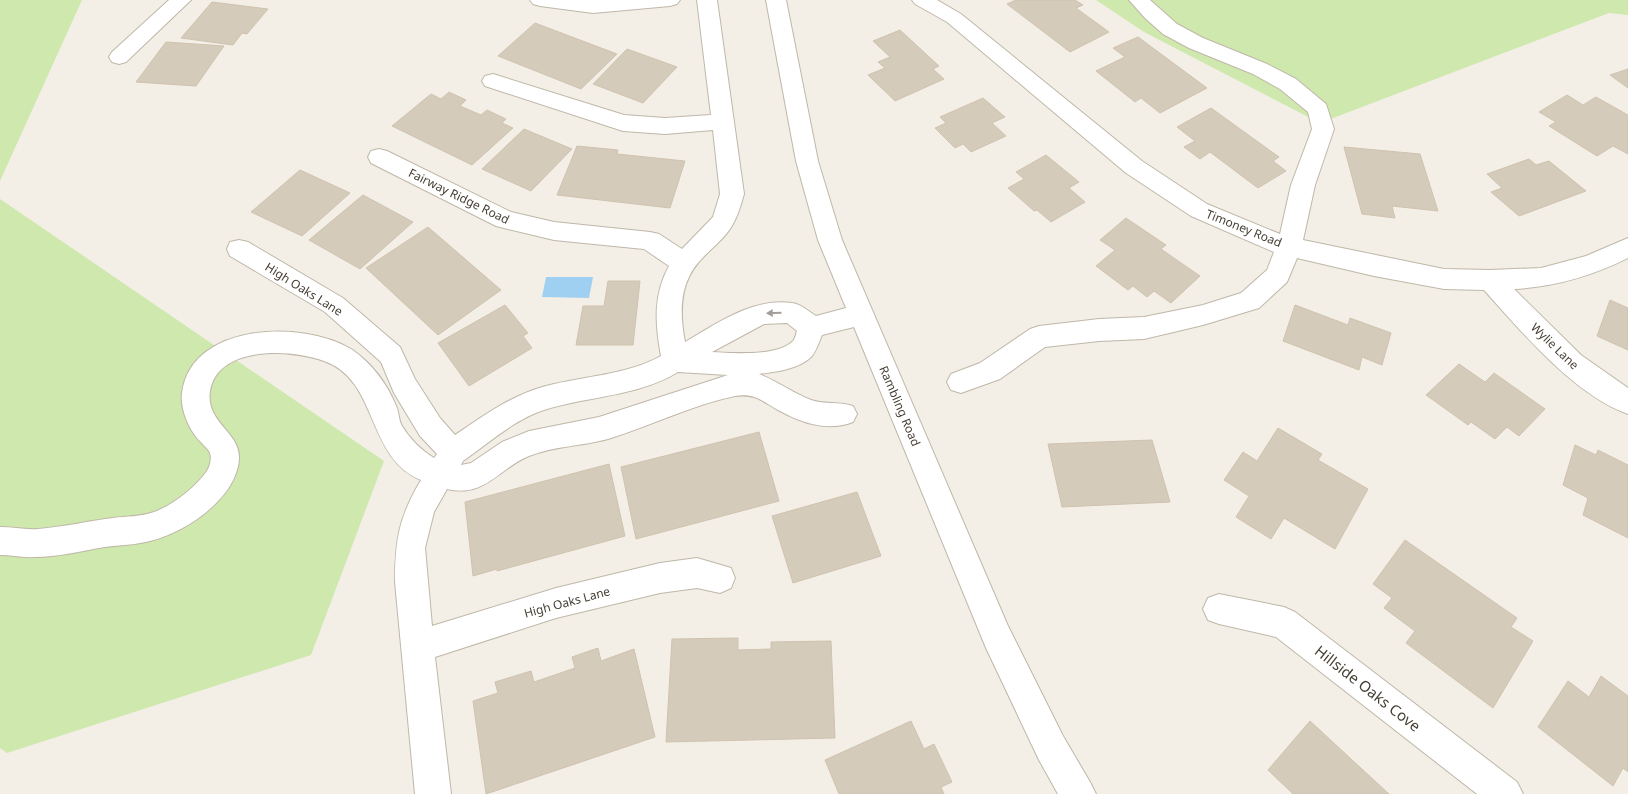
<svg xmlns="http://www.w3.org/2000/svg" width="1628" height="794" viewBox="0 0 1628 794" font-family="'Noto Sans',sans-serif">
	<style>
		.green { fill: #cee8ad }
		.water { fill: #a0d0f1 }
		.building { fill: #d5cbbb; stroke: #d0c2ae }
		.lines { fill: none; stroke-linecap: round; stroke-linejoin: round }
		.minor-casing { stroke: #bfb7a8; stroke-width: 2 }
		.minor { fill: #fff; fill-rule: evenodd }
		.oneway { fill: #a29f9a }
		.labels { text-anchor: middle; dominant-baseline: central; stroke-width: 5; stroke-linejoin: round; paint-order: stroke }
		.street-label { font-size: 12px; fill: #463f35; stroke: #fff }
		.near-street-label { font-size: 15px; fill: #463f35; stroke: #fff }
	</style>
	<rect width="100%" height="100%" fill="#f3efe6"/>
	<!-- green -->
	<path class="green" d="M0 0H82L0 181Z
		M1096 0H1628V15L1609 13 1320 123 1144 32Z
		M0 199 384 461 311 655 7 753 0 748Z"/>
	<!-- water -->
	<path class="water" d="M546 277H593L589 298 542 297Z"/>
	<!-- building -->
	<path class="building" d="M1016 0H1075L1083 5 1076 8 1109 32 1070 52 1007 4Z
		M212 2 268 9 247 34 242 33 233 45 181 38Z
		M535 23 617 54 581 89 498 56Z
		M900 30 939 66 933 69 944 79 895 101 868 75 885 68 878 62 890 57 873 41Z
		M1138 37 1207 88 1160 113 1141 98 1135 102 1096 71 1125 57 1113 48Z
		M166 42 224 46 196 86 136 82Z
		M627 49 677 67 643 103 593 84Z
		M1628 69V88L1610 75Z
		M449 92 466 100 460 106 481 115 487 110 506 119 502 123 513 128 472 165 392 126 431 94 441 99Z
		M1567 95 1583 105 1596 97 1628 115V154L1613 146 1597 156 1549 126 1556 122 1539 112Z
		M983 98 1005 117 992 123 1006 136 971 152 963 144 955 148 935 128 946 123 940 117Z
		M1211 108 1279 157 1273 161 1286 171 1258 188 1210 152 1200 159 1184 147 1195 141 1177 127Z
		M524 129 572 149 531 191 482 169Z
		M577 146 618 150 617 154 685 161 670 208 557 195Z
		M1344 147 1420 154 1438 211 1392 206 1395 218 1362 214Z
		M1046 155 1079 182 1069 188 1085 202 1051 222 1037 210 1034 211 1008 188 1024 179 1016 172Z
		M1529 159 1536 165 1549 161 1586 191 1519 216 1491 192 1502 188 1487 174Z
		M300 170 350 193 302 236 251 212Z
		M363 195 413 222 360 269 309 240Z
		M1126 218 1166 245 1161 249 1200 276 1171 303 1154 291 1147 297 1133 286 1128 290 1096 266 1115 250 1100 240Z
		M428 227 501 290 438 335 366 268Z
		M608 281H640L633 345H576L583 306H604Z
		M1610 300 1628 308V350L1597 336Z
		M505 305 528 333 523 336 532 348 469 386 438 343Z
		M1295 305 1348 325 1350 318 1391 333 1382 365 1362 357 1359 370 1283 341Z
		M1459 364 1485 382 1494 373 1545 409 1519 436 1507 427 1495 439 1471 422 1468 425 1426 395Z
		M1278 428 1322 454 1318 460 1368 489 1335 549 1284 518 1271 539 1236 517 1249 496 1224 480 1243 452 1257 461Z
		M759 432 779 501 636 539 621 467Z
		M1152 440 1170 502 1062 507 1048 444Z
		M1575 445 1596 455 1598 450 1628 465V538L1583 515 1588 498 1563 485Z
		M609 464 625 536 497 571V569L473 576 465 502Z
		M857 492 881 556 793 583 772 516Z
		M1405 540 1517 618 1511 627 1533 641 1493 708 1406 643 1415 631 1384 608 1392 598 1373 584Z
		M738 638V650L771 649V642L831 641 835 738 666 742 672 639Z
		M598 648 601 661 634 649 655 737 486 794 473 701 498 693 495 682 531 671 534 682 575 668 572 657Z
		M1601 676 1628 696V772L1623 768 1613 786 1538 727 1568 681 1589 697Z
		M911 721 924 749 934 744 952 782 941 787 944 794H839L825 760Z
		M1310 721 1389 794H1293L1268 770Z"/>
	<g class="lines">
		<defs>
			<path id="minor" d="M169 0H191L126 62 119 64 112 62 109 57 112 52Z
				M530 0H680L677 4 670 6 593 13 540 6 533 4Z
				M697 0H717L744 194C740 208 736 222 727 233 715 248 697 259 689 277 679 297 681 321 685 342 716 324 754 297 792 303 801 304 808 311 816 316L846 308 818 240 796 161 766 0H786L818 161 842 240 1008 626 1063 736 1090 782 1096 794H1058L1039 760 986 648 854 327 822 335C819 342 816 352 811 357 799 369 775 372 759 374 777 381 793 393 811 400 825 405 839 401 853 406L857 414 853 422C827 432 802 423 778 410 762 401 755 393 735 396 691 405 651 426 608 439 583 446 554 446 529 456 499 468 485 498 447 489L434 512 425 548 432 626 556 588 660 563 697 558 731 568 735 578 731 588 720 593 697 588 660 593 556 618 435 657 451 794H415L395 582C395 540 399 517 421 480 366 458 379 380 324 361 291 349 218 345 210 391 205 422 240 432 239 458 239 470 232 484 225 493 207 516 178 534 150 541 135 545 120 545 105 547 81 551 58 557 34 557 23 558 11 555 0 555V527C13 527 25 530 38 529 63 527 88 521 113 518 126 516 141 517 154 512 173 505 195 488 207 471 210 466 212 458 210 453 207 447 201 443 197 438 188 427 180 408 182 393 191 322 304 320 351 349 372 363 388 385 397 408 399 414 399 421 402 426 409 438 422 451 434 458L437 454 420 436 394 393 381 362 325 312 230 256 227 249 230 242 239 240 248 242 343 298 400 347 415 379 440 418 455 435C484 415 512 395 546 386 584 376 627 375 661 356 655 324 653 295 669 266L644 249 554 240 496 226 371 163 368 157 371 151 379 149 387 151 511 212 554 222 650 232 659 234 682 249 713 217 720 194 713 130 665 134 623 131 485 86 482 81 485 76 493 74 624 115 665 118 711 115ZM787 323 797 331C796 334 795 339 793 341 778 357 731 353 712 352L764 324ZM678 372 728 375 599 417 529 431 502 442 471 463 461 465 463 461C489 443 516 418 547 409 591 396 639 396 678 372Z
				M912 0H937L961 14 1142 161 1207 204 1280 234 1291 185 1312 129 1308 112 1280 89 1253 74 1189 48 1163 34 1145 18 1129 0H1150L1177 24 1203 38 1267 64 1296 79 1326 104 1334 129 1315 185 1303 240 1444 269 1490 270 1541 268 1586 256 1628 238V258C1592 276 1554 287 1514 289L1581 355 1628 388V414C1574 395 1521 331 1484 290L1444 289 1374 276 1297 258 1287 282 1259 308 1203 325 1144 339 1099 341 1045 347 1000 379 961 393 951 390 947 382 951 374 980 363 1030 329 1039 326 1099 319 1144 317 1203 305 1241 293 1267 270 1274 252 1191 216 1126 173 947 22 915 4Z
				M1219 594 1284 607 1295 612 1517 782 1523 794H1477L1276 637 1219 624 1208 620 1203 609 1208 598Z"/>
		</defs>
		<!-- minor casing -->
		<use href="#minor" class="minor-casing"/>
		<!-- minor -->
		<use href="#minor" class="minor"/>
	</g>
	<!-- one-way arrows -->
	<defs><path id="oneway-solid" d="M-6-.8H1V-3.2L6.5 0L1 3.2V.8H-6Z" transform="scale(1.25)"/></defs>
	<use class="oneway" href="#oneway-solid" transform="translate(774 313) rotate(178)"/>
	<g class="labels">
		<!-- street labels -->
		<g class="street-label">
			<text transform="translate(459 196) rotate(26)">Fairway Ridge Road</text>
			<text transform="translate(1244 228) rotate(22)">Timoney Road</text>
			<text transform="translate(304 289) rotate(32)">High Oaks Lane</text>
			<text transform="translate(1555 346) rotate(44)">Wylie Lane</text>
			<text transform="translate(900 406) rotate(67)">Rambling Road</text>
			<text transform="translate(567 602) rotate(-15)">High Oaks Lane</text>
		</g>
		<!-- near-street labels -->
		<g class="near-street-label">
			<text transform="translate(1368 688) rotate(38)">Hillside Oaks Cove</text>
		</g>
	</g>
</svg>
